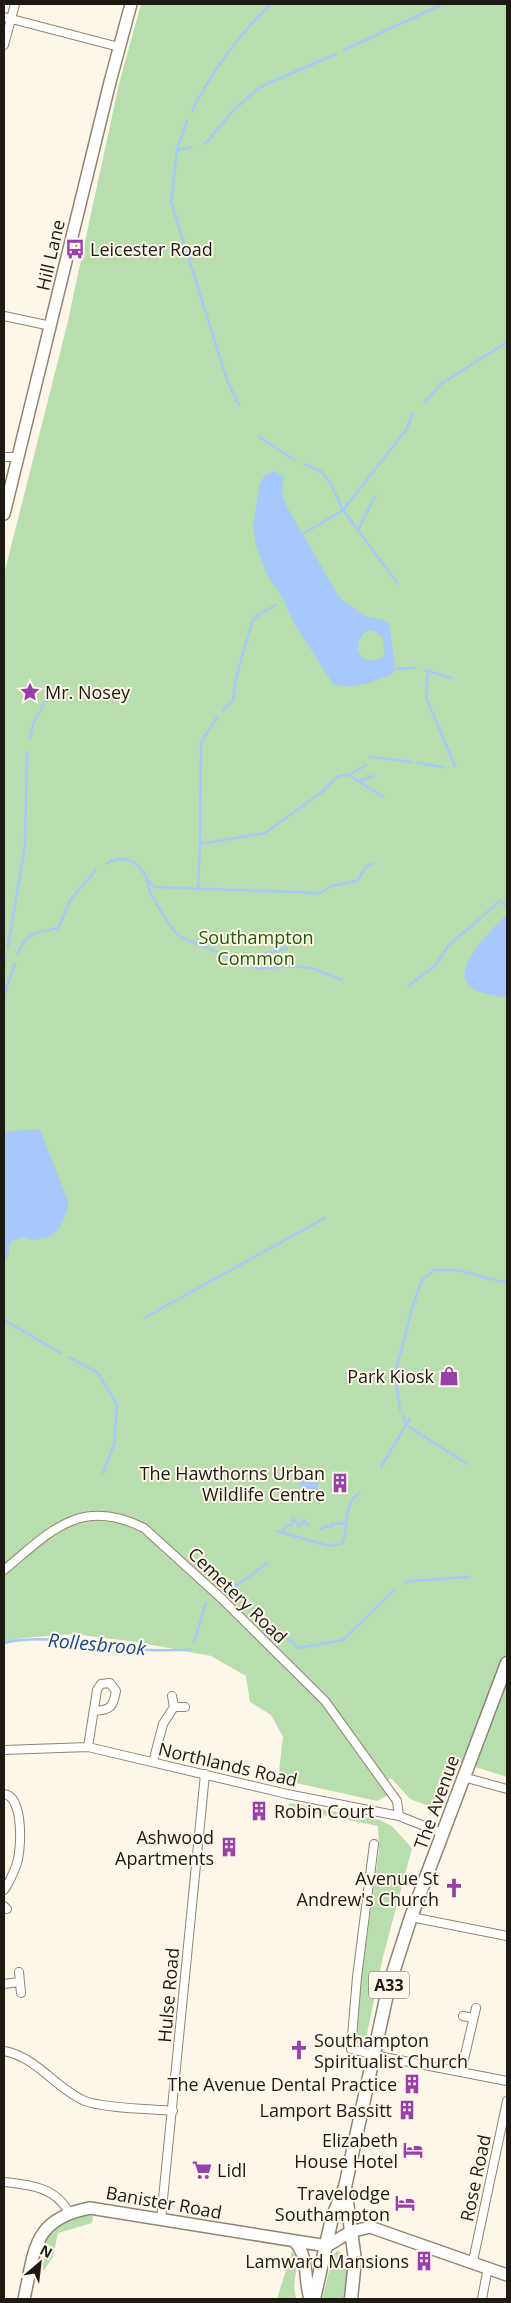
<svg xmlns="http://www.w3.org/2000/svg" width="511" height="2303" viewBox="0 0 511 2303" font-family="'Open Sans',sans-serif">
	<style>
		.green { fill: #b8dead }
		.water { fill: #a7c8fb; fill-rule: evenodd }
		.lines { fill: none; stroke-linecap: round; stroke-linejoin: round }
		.stream { stroke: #a7c8fb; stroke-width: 2.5 }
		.street-casing { stroke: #918571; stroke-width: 10 }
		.secondary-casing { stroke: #918571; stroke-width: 14 }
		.primary-casing { stroke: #918571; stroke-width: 15 }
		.street { stroke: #fff; stroke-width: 8 }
		.secondary { stroke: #fff; stroke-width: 11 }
		.primary { stroke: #fff; stroke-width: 12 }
		.labels { text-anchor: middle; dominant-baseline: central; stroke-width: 4; stroke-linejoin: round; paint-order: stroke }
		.shield { fill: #fef6e9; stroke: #615b52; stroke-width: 1 }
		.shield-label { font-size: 16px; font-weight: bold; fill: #1e1912 }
		.poi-label { font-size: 18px; fill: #1e1912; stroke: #fef6e9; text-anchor: end }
		.street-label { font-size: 18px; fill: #1e1912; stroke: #fef6e9 }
		.park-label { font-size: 18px; fill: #1f5c00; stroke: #fef6e9 }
		.water-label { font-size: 19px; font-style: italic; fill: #184790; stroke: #fef6e9 }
	</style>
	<rect width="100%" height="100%" fill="#fef6e9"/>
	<!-- green -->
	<path class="green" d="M141 4H507V1777L453 1760 434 1808 410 1799 391 1778 380 1785 388 1795 377 1801 278 1779 283 1737 271 1715 250 1702 246 1676 211 1656 136 1642 73 1634 24 1638 4 1643V574L67 325 119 84Z
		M289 1803 380 1820 392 1826 412 1848 383 1957 364 2048 354 2042 359 1994 379 1850 378 1826 288 1808Z
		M93 2214 92 2223 58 2233 53 2257 44 2270 36 2268C45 2236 56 2215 93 2214Z
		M292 2251 298 2259 294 2286 296 2299H277Z
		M337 2251C357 2257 347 2283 346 2299H322L333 2255Z"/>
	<!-- water -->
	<path class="water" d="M274 471 284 477 282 492 286 505 339 597 365 616 383 620 389 623 395 663 393 674C373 682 355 690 333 684L294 623 281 595 268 577 256 546 253 525 260 483 265 475ZM368 630 376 632 382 637 385 651 382 658C359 668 349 644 368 630Z
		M507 914V998C498 996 486 995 477 991 441 974 494 929 507 914Z
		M40 1129 69 1204C61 1223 62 1236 39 1239 33 1240 30 1241 24 1237L12 1241 9 1246V1255L4 1260V1132Z
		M315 1471 320 1476 317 1491 302 1489 299 1484C301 1476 307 1472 315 1471Z"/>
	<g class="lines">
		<!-- stream -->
		<path class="stream" d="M344 50 443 4
			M192 111C212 71 239 35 271 4
			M203 144 207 142 234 110 260 87 336 54
			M191 147 177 150 171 202 227 380 239 405
			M177 150 187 121
			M424 403 441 384 507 342
			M259 437 295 460
			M305 464 322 472 331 484 343 510 398 584
			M358 530 375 496
			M303 534 343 510 406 430 413 413
			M394 669 414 668
			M425 670 452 678
			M428 670 426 697 455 766
			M223 710 233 701 236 678 252 622 258 615 276 605
			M30 739 33 724 48 697
			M370 757 412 762
			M418 763 444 767
			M349 775 366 765
			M357 781 374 776
			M200 844 201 742 218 716
			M106 864C122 853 140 861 147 879 148 884 148 889 151 894 159 909 168 925 180 937L258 969 288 966 312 968 342 980
			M148 880 154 887 320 893 332 886 357 881 367 866 374 863
			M198 889 200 844 265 833 322 792 333 781 339 776 349 775 383 797
			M8 946 25 845 27 752
			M18 953C29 929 37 934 58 928L71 899 96 870
			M241 961 287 948
			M4 963 6 956
			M408 986 436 965 448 946 500 901 506 905
			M4 996 15 963
			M144 1318 325 1218
			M4 1320 61 1353
			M69 1357 97 1372 117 1404 114 1444 103 1473
			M400 1410 395 1374 413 1305 422 1280 434 1270H457L507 1283
			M403 1416 406 1425 466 1463
			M381 1467 410 1418
			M321 1529 326 1526 331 1527 333 1524 347 1523
			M276 1531 330 1546 342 1544C349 1526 343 1504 359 1493
			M282 1533 285 1526 292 1525 293 1518 299 1526 304 1521 308 1525
			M268 1563 231 1589 299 1648 343 1640 395 1589
			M405 1583 410 1581 469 1577
			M194 1642 206 1603
			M4 1643C47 1633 90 1646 134 1649 153 1651 172 1650 191 1650"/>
		<defs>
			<path id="street" d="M4 17 119 47
				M4 45 15 4
				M4 316 51 326
				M4 457H17
				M4 1570C50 1532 80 1496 144 1528L221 1598 325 1701 397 1801 399 1816
				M174 1707H185
				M88 1747 97 1690 101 1684 110 1683 116 1691C113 1707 111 1710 94 1711
				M4 1750 88 1747 287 1794 399 1816 442 1833
				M153 1762 163 1724 174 1707 172 1696
				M463 1777 507 1789
				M4 1794C24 1796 22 1851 16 1866 13 1874 9 1883 4 1890
				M374 1844 357 1977 351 2049 378 2056 507 2081
				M4 1906 7 1909
				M411 1917 507 1936
				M19 1972 21 1993
				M4 1984 19 1982
				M463 2016 473 2018
				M4 2051C37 2057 55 2088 85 2101 102 2108 151 2109 173 2111
				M461 2072 476 2008
				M4 2182C30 2185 56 2187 69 2213
				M161 2219 205 1774
				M473 2261 507 2101
				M482 2299 488 2267"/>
			<path id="secondary" d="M4 514 110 82 131 4
				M295 2242C309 2257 304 2280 310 2299
				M24 2299C35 2250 32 2219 90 2208L327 2246 350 2232 370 2227 507 2275"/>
			<path id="primary" d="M314 2299 332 2218 345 2187
				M351 2299 355 2260 345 2187 389 1985 411 1917 507 1663"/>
		</defs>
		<!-- street casing -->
		<use href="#street" class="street-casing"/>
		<!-- secondary casing -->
		<use href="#secondary" class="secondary-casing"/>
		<!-- primary casing -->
		<use href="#primary" class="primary-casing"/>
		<!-- street -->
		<use href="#street" class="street"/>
		<!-- secondary -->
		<use href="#secondary" class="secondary"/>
		<!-- primary -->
		<use href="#primary" class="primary"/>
	</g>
	<!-- icons -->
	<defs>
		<symbol id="bus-bare" viewBox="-9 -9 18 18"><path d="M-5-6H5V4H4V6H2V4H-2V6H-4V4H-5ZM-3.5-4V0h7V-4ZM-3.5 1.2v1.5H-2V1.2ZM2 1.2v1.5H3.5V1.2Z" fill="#993fab" stroke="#fef6e9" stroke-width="2.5" paint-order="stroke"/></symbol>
		<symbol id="sight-bare" viewBox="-9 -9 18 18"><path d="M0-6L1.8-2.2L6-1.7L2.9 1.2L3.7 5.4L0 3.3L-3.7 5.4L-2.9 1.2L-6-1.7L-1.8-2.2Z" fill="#993fab" stroke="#fef6e9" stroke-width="2.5" paint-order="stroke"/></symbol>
		<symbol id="shop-bare" viewBox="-9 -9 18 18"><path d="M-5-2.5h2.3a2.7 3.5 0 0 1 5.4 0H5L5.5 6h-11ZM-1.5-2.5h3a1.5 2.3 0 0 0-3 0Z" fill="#993fab" stroke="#fef6e9" stroke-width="2.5" paint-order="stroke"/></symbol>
		<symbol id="building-bare" viewBox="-9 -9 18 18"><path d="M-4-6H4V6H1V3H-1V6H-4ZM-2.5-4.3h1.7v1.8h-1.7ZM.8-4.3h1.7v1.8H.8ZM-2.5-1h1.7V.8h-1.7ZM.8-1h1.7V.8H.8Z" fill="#993fab" stroke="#fef6e9" stroke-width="2.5" paint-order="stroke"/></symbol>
		<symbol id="church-bare" viewBox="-9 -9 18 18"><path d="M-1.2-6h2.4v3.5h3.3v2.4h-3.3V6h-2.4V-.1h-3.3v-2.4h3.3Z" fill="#993fab" stroke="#fef6e9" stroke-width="2.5" paint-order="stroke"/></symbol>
		<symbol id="hotel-bare" viewBox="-9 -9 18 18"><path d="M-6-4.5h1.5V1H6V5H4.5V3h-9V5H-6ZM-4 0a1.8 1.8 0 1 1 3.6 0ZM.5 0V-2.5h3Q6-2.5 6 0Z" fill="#993fab" stroke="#fef6e9" stroke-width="2.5" paint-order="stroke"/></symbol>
		<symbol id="supermarket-bare" viewBox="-9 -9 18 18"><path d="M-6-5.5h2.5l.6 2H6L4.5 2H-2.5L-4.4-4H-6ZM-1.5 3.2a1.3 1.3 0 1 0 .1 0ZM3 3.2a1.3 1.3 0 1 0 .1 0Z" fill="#993fab" stroke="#fef6e9" stroke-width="2.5" paint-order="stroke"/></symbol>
	</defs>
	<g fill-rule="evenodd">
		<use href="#bus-bare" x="61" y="235" width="28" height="28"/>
		<use href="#sight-bare" x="16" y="678" width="28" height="28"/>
		<use href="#shop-bare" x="435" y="1362" width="28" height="28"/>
		<use href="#building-bare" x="326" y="1469" width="28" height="28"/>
		<use href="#building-bare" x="245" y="1797" width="28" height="28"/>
		<use href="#building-bare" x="215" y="1833" width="28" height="28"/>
		<use href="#church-bare" x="440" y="1874" width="28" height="28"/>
		<use href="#church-bare" x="285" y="2036" width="28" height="28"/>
		<use href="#building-bare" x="398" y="2070" width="28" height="28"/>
		<use href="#building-bare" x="393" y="2096" width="28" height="28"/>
		<use href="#hotel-bare" x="399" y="2136" width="28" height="28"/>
		<use href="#supermarket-bare" x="188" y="2156" width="28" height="28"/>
		<use href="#hotel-bare" x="391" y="2189" width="28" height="28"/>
		<use href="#building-bare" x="410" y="2247" width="28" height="28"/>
	</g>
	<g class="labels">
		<!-- shield labels -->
		<rect class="shield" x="369" y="1971.5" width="40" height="27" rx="4"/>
		<g class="shield-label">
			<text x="389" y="1985">A33</text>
		</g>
		<!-- poi labels -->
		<g class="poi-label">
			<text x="90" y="249" text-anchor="start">Leicester Road</text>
			<text x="45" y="692" text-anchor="start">Mr. Nosey</text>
			<text x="434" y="1376">Park Kiosk</text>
			<text x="325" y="1473">The Hawthorns Urban<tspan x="325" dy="21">Wildlife Centre</tspan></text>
			<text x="274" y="1811" text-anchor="start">Robin Court</text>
			<text x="214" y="1837">Ashwood<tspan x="214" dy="21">Apartments</tspan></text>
			<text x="439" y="1878">Avenue St<tspan x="439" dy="21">Andrew's Church</tspan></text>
			<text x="314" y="2040" text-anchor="start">Southampton<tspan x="314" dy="21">Spiritualist Church</tspan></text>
			<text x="397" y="2084">The Avenue Dental Practice</text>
			<text x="392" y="2110">Lamport Bassitt</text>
			<text x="398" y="2140">Elizabeth<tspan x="398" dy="21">House Hotel</tspan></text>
			<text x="217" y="2170" text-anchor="start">Lidl</text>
			<text x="390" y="2193">Travelodge<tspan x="390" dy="21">Southampton</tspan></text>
			<text x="409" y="2261">Lamward Mansions</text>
		</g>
		<!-- street labels -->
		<g class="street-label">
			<text transform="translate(50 255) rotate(-77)">Hill Lane</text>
			<text transform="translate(238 1595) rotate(44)">Cemetery Road</text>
			<text transform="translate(228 1764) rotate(13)">Northlands Road</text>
			<text transform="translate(436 1802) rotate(-70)">The Avenue</text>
			<text transform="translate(168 1995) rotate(-85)">Hulse Road</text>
			<text transform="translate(475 2178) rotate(-78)">Rose Road</text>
			<text transform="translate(164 2202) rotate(10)">Banister Road</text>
		</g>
		<!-- park labels -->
		<g class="park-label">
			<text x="256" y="937">Southampton<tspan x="256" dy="21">Common</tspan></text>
		</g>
		<!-- water labels -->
		<g class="water-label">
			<text transform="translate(97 1644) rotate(5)">Rollesbrook</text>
		</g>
	</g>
	<!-- border -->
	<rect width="511" height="2303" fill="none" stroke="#1e1912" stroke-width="10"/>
	<!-- north arrow -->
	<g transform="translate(40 2263) rotate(28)" stroke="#fef6e9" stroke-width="4" paint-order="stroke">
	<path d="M0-4L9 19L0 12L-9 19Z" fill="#1e1912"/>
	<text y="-8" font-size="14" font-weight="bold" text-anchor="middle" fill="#1e1912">N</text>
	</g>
</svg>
